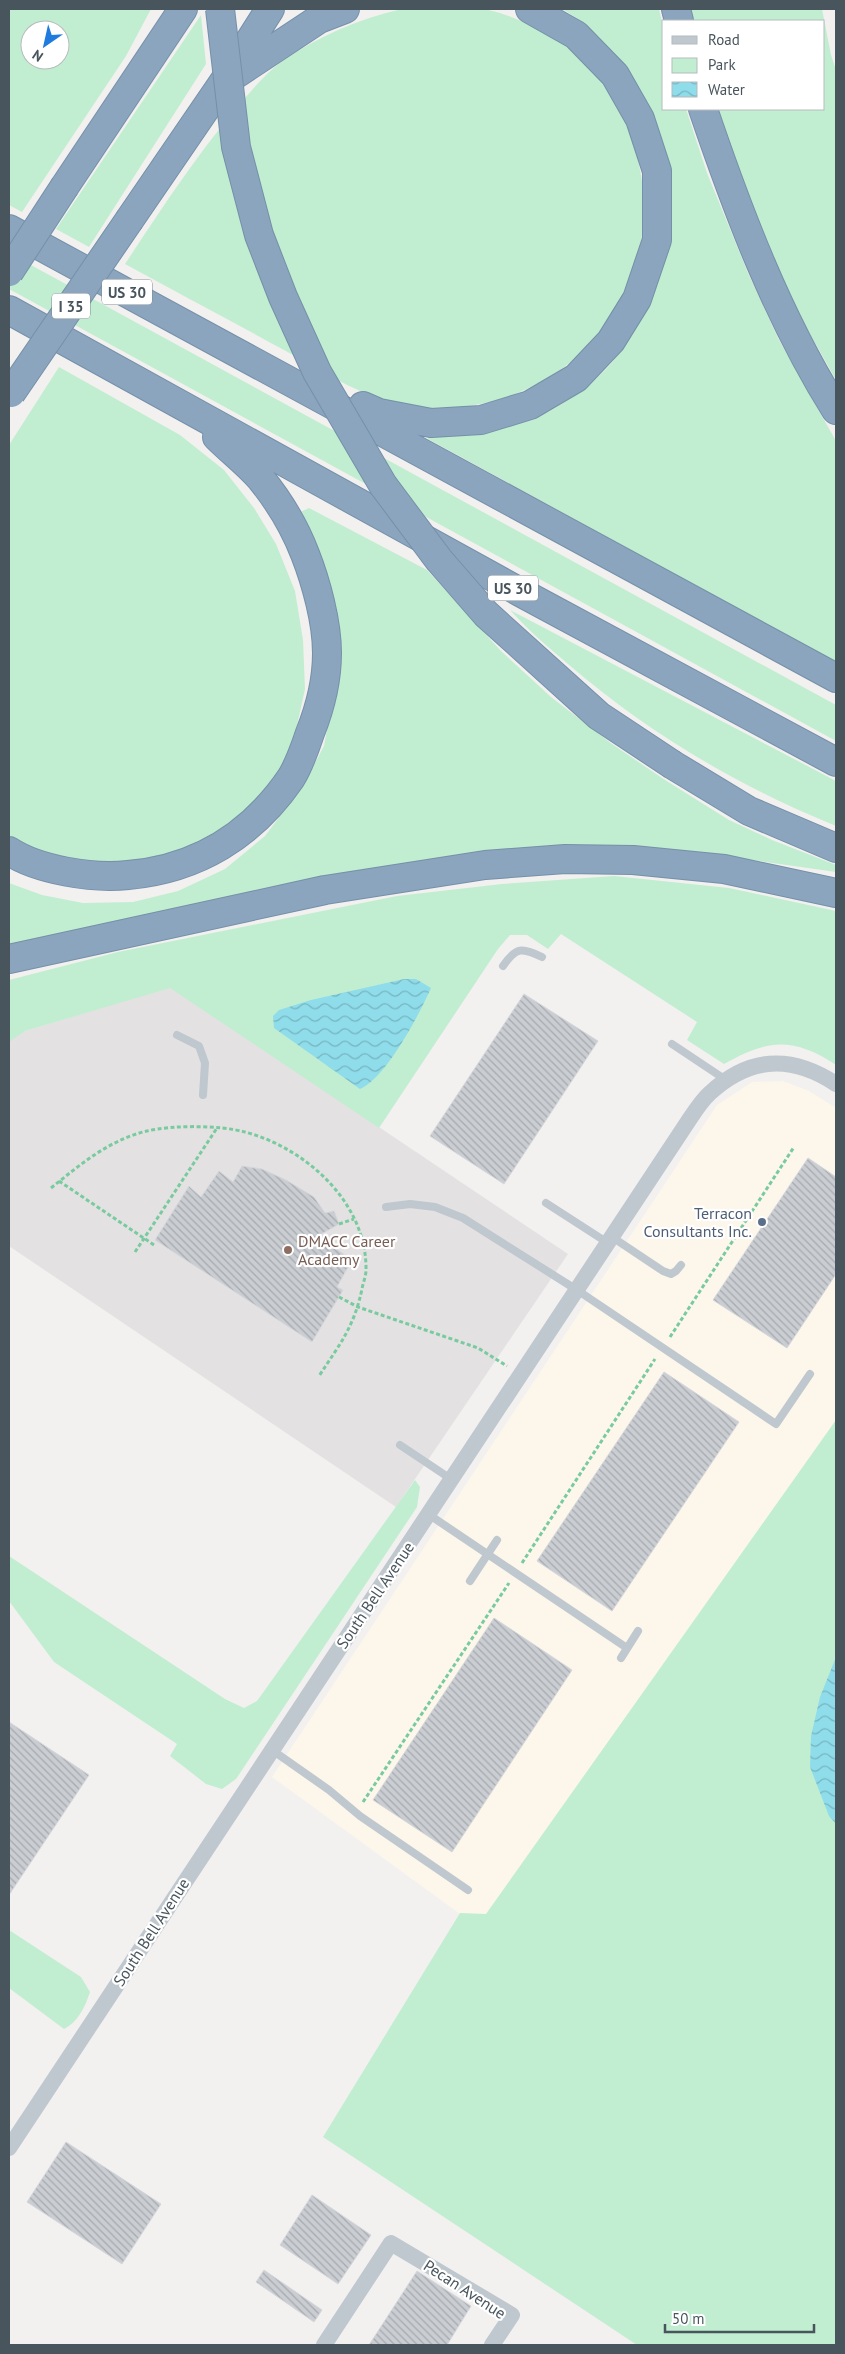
<svg xmlns="http://www.w3.org/2000/svg" width="845" height="2354" viewBox="0 0 845 2354" font-family="'PT Sans',sans-serif">
	<style>
		.commercial { fill: #fcf6eb }
		.education { fill: #e4e1e2 }
		.green { fill: #c1eed0; fill-rule: evenodd }
		.water { fill: url(#water-waves) }
		.building { fill: url(#building-back-hatch); stroke: #d4d7db }
		.lines { fill: none; stroke-linecap: round; stroke-linejoin: round }
		.motorway-casing { stroke: #7590a9; stroke-width: 30 }
		.path { stroke: #79cb9f; stroke-width: 3; stroke-dasharray: 4 2.5; stroke-linecap: butt }
		.service { stroke: #bfc8ce; stroke-width: 8 }
		.minor { stroke: #bfc8ce; stroke-width: 16 }
		.motorway { stroke: #8aa5bd; stroke-width: 28 }
		.motorway-bridge-casing { stroke: #7590a9; stroke-width: 30; stroke-linecap: butt }
		.motorway-bridge { stroke: #8aa5bd; stroke-width: 28 }
		.service-dot { fill: #5c6f8a; stroke: #fff; stroke-width: 2 }
		.education-dot { fill: #8d6e63; stroke: #fff; stroke-width: 2 }
		.labels { text-anchor: middle; dominant-baseline: central; stroke-width: 4.5; stroke-linejoin: round; paint-order: stroke }
		.shield { fill: #fff; stroke: #80888e; stroke-width: 1 }
		.shield-label { font-size: 15px; font-weight: bold; fill: #49555d }
		.service-label { font-size: 16px; fill: #4e5e75; stroke: #fff; text-anchor: end }
		.education-label { font-size: 16px; fill: #785e54; stroke: #fff; text-anchor: start }
		.street-label { font-size: 16px; fill: #49555d; stroke: #fff }
	</style>
	<defs>
		<pattern id="water-waves" width="16" height="10" patternUnits="userSpaceOnUse" patternTransform="scale(1.25)"><rect width="16" height="10" fill="#8fdcea"/><path d="M0 5q4-4 8 0t8 0" fill="none" stroke="#77b5c1"/></pattern>
		<pattern id="building-back-hatch" width="6" height="6" patternUnits="userSpaceOnUse" patternTransform="scale(1.25)"><rect width="6" height="6" fill="#caced3"/><path d="M-1 5l2 2M0 0l6 6M5-1l2 2" fill="none" stroke="#a6aaae"/></pattern>
	</defs>
	<rect width="100%" height="100%" fill="#f3f0f0"/>
	<!-- commercial -->
	<path class="commercial" d="M783 1081 809 1091 836 1108V1420L486 1914H460L272 1777 717 1105 752 1082Z"/>
	<!-- education -->
	<path class="education" d="M170 987 568 1254 396 1507 9 1246V1038L25 1031Z"/>
	<!-- green -->
	<path class="green" d="M9 9H151L126 56 22 212 9 205ZM30 30H60V60H30Z
		M402 9C434 9 470 4 500 13 528 22 559 38 581 58 625 98 648 167 644 226 642 244 636 264 629 281 625 290 622 301 617 309 576 378 495 416 415 407 368 402 325 372 284 350 231 321 178 293 125 264 160 211 195 157 236 109 249 93 264 75 281 62 318 36 359 19 402 9Z
		M562 9H659L664 31V109H686L707 173 748 273 778 338 836 441V662L428 439V435C460 431 494 429 525 421 548 415 570 399 588 385 611 368 631 340 644 314 686 229 679 138 620 62 604 42 585 21 562 9Z
		M690 9H822L831 55 836 70V380L801 318 747 201 716 109H824V21H693Z
		M201 15 206 64 89 247 56 229Z
		M9 253 836 705V741L9 289Z
		M59 367 180 435 224 470 254 508 276 544 295 591 303 640 305 689 294 739 278 777 252 812 215 841 134 873 9 852V445Z
		M309 508 427 570 501 651 551 697 612 744 665 780 729 820 772 840 836 865V872L701 853 592 846 9 949V883L42 895 83 903 133 902 178 891 225 869 265 836 302 787 324 746 333 697 296 514Z
		M510 610 836 781V826C738 786 648 733 568 664 548 647 528 630 510 610Z
		M614 876 729 888 836 911V1065C793 1037 768 1039 724 1064L687 1040 697 1022 561 934 548 949 527 935H510L498 949 379 1128 170 988 25 1031 9 1042V980L118 952 397 896 502 884Z
		M836 1420V2345H637L323 2137 460 1913 486 1914Z
		M415 1480 420 1487 417 1507 236 1779 222 1789 206 1784 170 1756 177 1744 54 1662 9 1601V1556L225 1699 244 1708 257 1701Z
		M9 1930 81 1977 90 1992C85 2007 78 2022 64 2029L9 1988Z"/>
	<!-- water -->
	<path class="water" d="M404 979H416L431 988C419 1015 386 1078 360 1089L274 1028 273 1016 279 1010 311 1000Z
		M836 1657V1824L829 1816 810 1767 811 1736 820 1697Z"/>
	<!-- building -->
	<path class="building" d="M524 994 598 1041 504 1184 430 1136Z
		M808 1158 836 1177V1274L787 1348 713 1300Z
		M242 1166 262 1169 286 1180 314 1197 325 1213 334 1211 339 1224 318 1236 352 1260 337 1287 343 1290 312 1342 155 1240 189 1186 201 1197 219 1171 233 1182Z
		M664 1372 739 1422 612 1611 537 1561Z
		M494 1618 572 1670 452 1852 373 1800Z
		M9 1722 89 1775 9 1895Z
		M66 2142 161 2204 122 2264 27 2202Z
		M312 2195 371 2235 338 2284 280 2245Z
		M264 2270 322 2310 314 2322 256 2282Z
		M417 2271 471 2306 447 2345H369Z"/>
	<g class="lines">
		<defs>
			<path id="motorway" d="M676 9 679 21
				M233 76 319 19 345 9
				M703 109C738 212 778 318 836 410
				M65 186 183 9
				M130 219 223 83 270 9
				M9 229 836 678
				M9 310 520 592 836 762
				M363 406 379 413 431 423 481 420 530 405 576 378 611 341 637 299 657 240V171L640 119 615 75 576 35 530 9
				M673 765 749 811 836 848
				M9 851C38 870 93 879 128 875 197 869 252 835 291 778 299 765 305 748 310 733 320 708 327 680 327 653 327 622 316 582 305 554 295 528 278 500 261 479 248 464 231 451 217 437
				M9 959 325 890 485 865 565 859 633 860 724 869 836 893"/>
		</defs>
		<!-- motorway casing -->
		<use href="#motorway" class="motorway-casing"/>
		<!-- path -->
		<path class="path" d="M59 1181 154 1245
			M51 1188C81 1164 109 1140 147 1131 173 1125 219 1125 245 1132 306 1148 367 1203 366 1270 366 1276 363 1283 362 1289 354 1327 340 1344 319 1376
			M339 1224 354 1219
			M135 1252 217 1128
			M339 1297 358 1307 478 1348 507 1366
			M670 1337 794 1147
			M522 1563 655 1359
			M363 1802 509 1583"/>
		<!-- service -->
		<path class="service" d="M503 966C516 947 522 947 542 957
			M177 1035 199 1046 205 1063 203 1095
			M672 1044 726 1080
			M546 1203 608 1243
			M386 1207 410 1204 435 1207 463 1218 577 1290 776 1424 810 1374
			M612 1237 663 1271 671 1274 676 1271 681 1265
			M400 1445 451 1479
			M428 1514 627 1648
			M470 1581 497 1540
			M621 1658 638 1631
			M272 1750 329 1790 360 1816 468 1890"/>
		<!-- minor -->
		<path class="minor" d="M9 2148 689 1120C695 1111 702 1100 710 1093 750 1056 792 1055 836 1084
			M324 2345 391 2243 512 2315 492 2345"/>
		<!-- motorway -->
		<use href="#motorway" class="motorway"/>
		<defs>
			<path id="motorway-bridge" d="M220 9 236 147 259 235 283 297 317 372 383 485 439 560 486 614 599 716 673 765
				M9 272 65 186
				M11 393 130 219"/>
		</defs>
		<!-- motorway-bridge casing -->
		<use href="#motorway-bridge" class="motorway-bridge-casing"/>
		<!-- motorway-bridge -->
		<use href="#motorway-bridge" class="motorway-bridge"/>
	</g>
	<!-- markers -->
	<circle class="service-dot" cx="762" cy="1222" r="5"/>
	<circle class="education-dot" cx="288" cy="1250" r="5"/>
	<g class="labels">
		<!-- shield labels -->
		<g class="shield">
			<rect x="102" y="279.5" width="50" height="25" rx="4"/>
			<rect x="52" y="293.5" width="38" height="25" rx="4"/>
			<rect x="488" y="575.5" width="50" height="25" rx="4"/>
		</g>
		<g class="shield-label">
			<text x="127" y="292">US 30</text>
			<text x="71" y="306">I 35</text>
			<text x="513" y="588">US 30</text>
		</g>
		<!-- service labels -->
		<g class="service-label">
			<text x="752" y="1213">Terracon<tspan x="752" dy="18">Consultants Inc.</tspan></text>
		</g>
		<!-- education labels -->
		<g class="education-label">
			<text x="298" y="1241">DMACC Career<tspan x="298" dy="18">Academy</tspan></text>
		</g>
		<!-- street labels -->
		<g class="street-label">
			<text transform="translate(375 1595) rotate(-56)">South Bell Avenue</text>
			<text transform="translate(151 1932) rotate(-57)">South Bell Avenue</text>
			<text transform="translate(465 2289) rotate(33)">Pecan Avenue</text>
		</g>
	</g>
	<!-- border -->
	<rect width="845" height="2354" fill="none" stroke="#49555d" stroke-width="20"/>
	<!-- legend -->
	<rect x="662" y="20" width="162" height="90" fill="#ffffff" stroke="#b6bbbe"/>
	<rect x="672" y="36" width="25" height="8" fill="#bfc8ce" stroke="#b6bbbe"/>
	<text x="708" y="45" font-size="15" fill="#49555d">Road</text>
	<rect x="672" y="58" width="25" height="15" fill="#c1eed0" stroke="#b6bbbe"/>
	<text x="708" y="70" font-size="15" fill="#49555d">Park</text>
	<rect x="672" y="82" width="25" height="15" fill="url(#water-waves)" stroke="#b6bbbe"/>
	<text x="708" y="95" font-size="15" fill="#49555d">Water</text>
	<!-- north arrow -->
	<g transform="translate(45 45) rotate(214)"><circle r="24" fill="#ffffff" stroke="#b6bbbe"/>
	<path d="M0-4L9 19L0 12L-9 19Z" fill="#1f7cde"/>
	<text y="-8" font-size="14" font-weight="bold" text-anchor="middle" fill="#49555d">N</text>
	</g>
	<!-- scale -->
	<path d="M665 2324v8h149v-8" fill="none" stroke="#49555d" stroke-width="2.5"/>
	<text x="672" y="2324" font-size="15" fill="#49555d" stroke="#ffffff" stroke-width="4" paint-order="stroke">50 m</text>
</svg>
